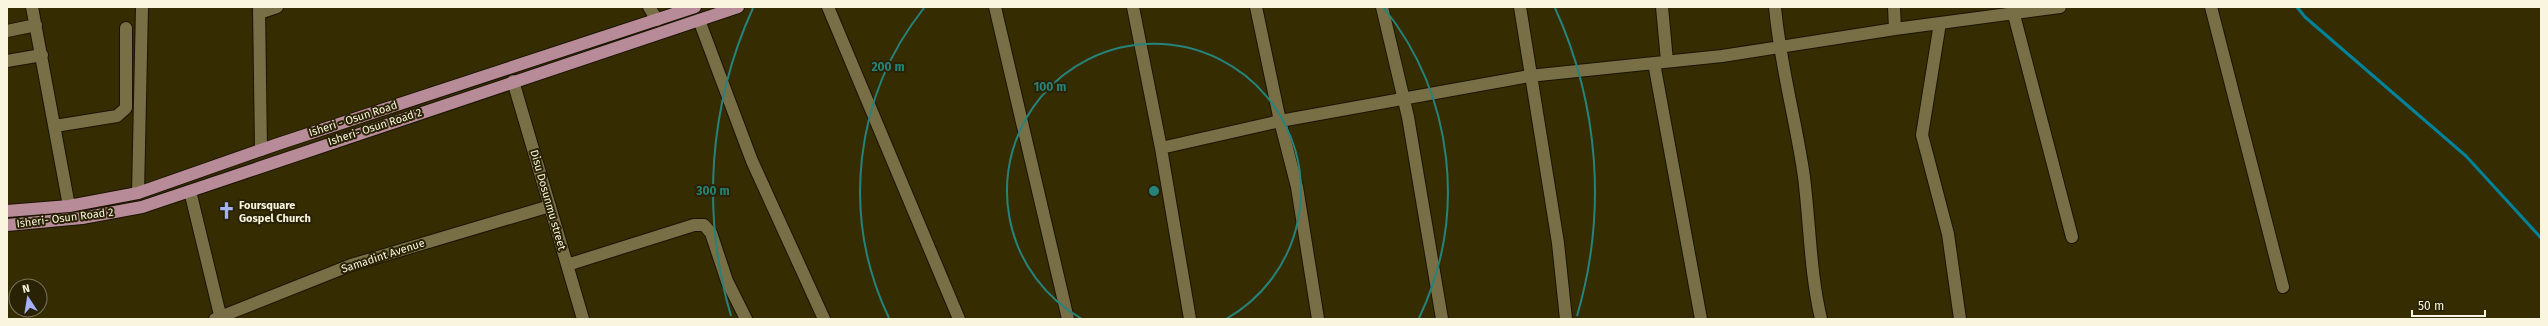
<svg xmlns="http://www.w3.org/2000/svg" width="2548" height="326" viewBox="0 0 2548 326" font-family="'Fira Sans',sans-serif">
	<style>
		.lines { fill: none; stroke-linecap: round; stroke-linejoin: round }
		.stream { stroke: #008299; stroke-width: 3 }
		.minor-casing { stroke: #1b1400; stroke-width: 14 }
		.major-casing { stroke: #1b1400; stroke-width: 14 }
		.minor { stroke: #786f47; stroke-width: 12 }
		.major { stroke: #b88b99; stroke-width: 12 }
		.ring { fill: none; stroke: #268379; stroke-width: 2 }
		.labels { text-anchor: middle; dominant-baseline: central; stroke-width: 4; stroke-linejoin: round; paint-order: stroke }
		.street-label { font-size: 11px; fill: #faf5df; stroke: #292204 }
		.poi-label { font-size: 11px; font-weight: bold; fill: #faf5df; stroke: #292204; text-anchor: start }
		.centre { fill: #268379; stroke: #292204; stroke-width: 2 }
		.ring-label { font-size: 12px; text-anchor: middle; font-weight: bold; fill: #268379; stroke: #292204; stroke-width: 4; stroke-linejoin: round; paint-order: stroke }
	</style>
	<rect width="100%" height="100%" fill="#352c02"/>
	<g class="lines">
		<!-- stream -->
		<path class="stream" d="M2297 7 2305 17 2466 156 2541 238"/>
		<defs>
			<path id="minor" d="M32 7 69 206
				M259 7 261 150
				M649 7 657 20
				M828 7 959 319
				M995 7 1068 319
				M1133 7 1161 148 1190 319
				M1256 7 1280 121 1297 187 1318 319
				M1382 7 1408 117 1442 319
				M1520 7 1558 243 1566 319
				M1662 7 1667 61
				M1775 7C1780 65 1796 120 1804 177 1810 225 1810 272 1821 319
				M1894 7 1895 29
				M2211 7 2283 287
				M259 13 277 7
				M2014 15 2072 237
				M699 20 752 161 824 319
				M1940 23 1922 135 1948 234 1960 319
				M7 31 36 25
				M7 61 42 55
				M1654 63 1701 319
				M513 81 583 319
				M55 126 117 116 126 108V28
				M1161 148 1280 121 1529 76 1722 56 1895 29 2060 7
				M190 191 221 319
				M138 193 142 7
				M567 265 694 225H704L711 233 727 281 746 319
				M215 319 351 265 550 206"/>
			<path id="major" d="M7 211 69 206 138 193 278 144 695 7
				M7 225 82 218 142 207 738 7"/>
		</defs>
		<!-- minor casing -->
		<use href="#minor" class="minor-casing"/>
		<!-- major casing -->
		<use href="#major" class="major-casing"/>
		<!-- minor -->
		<use href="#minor" class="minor"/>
		<!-- major -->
		<use href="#major" class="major"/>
	</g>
	<!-- distance rings -->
	<g class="ring">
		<path d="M1082 319A147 147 0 1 1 1226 319"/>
		<path d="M889 318A294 294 0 0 1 924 8M1384 8A294 294 0 0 1 1419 318"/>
		<path d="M731 316A441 441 0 0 1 753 8M1555 8A441 441 0 0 1 1577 316"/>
	</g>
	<!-- icons -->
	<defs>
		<symbol id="church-bare" viewBox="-9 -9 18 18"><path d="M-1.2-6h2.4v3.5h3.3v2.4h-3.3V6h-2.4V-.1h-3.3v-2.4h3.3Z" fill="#a5b1fc" stroke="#292204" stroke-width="2.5" paint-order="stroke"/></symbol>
	</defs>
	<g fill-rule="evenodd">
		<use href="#church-bare" x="214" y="198" width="25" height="25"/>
	</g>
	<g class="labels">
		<!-- street labels -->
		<g class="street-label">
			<text transform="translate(353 119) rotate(-18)">Isheri - Osun Road</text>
			<text transform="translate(375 127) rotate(-18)">Isheri- Osun Road 2</text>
			<text transform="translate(548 200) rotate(74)">Disu Dosunmu street</text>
			<text transform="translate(65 218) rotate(-7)">Isheri- Osun Road 2</text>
			<text transform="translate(383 256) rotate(-18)">Samadint Avenue</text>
		</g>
		<!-- poi labels -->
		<g class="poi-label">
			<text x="239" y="205">Foursquare<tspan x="239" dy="13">Gospel Church</tspan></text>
		</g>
	</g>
	<circle cx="1154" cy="191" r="6" class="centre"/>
	<g class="ring-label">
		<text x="888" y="71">200 m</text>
		<text x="1050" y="91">100 m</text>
		<text x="713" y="195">300 m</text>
	</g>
	<!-- border -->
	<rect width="2548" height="326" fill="none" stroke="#faf5df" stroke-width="16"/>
	<!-- north arrow -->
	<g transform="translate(28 298) rotate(348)"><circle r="19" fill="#292204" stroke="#7d765c"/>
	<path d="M0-3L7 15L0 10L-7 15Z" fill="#a5b1fc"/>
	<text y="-6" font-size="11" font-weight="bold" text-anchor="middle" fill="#faf5df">N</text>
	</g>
	<!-- scale -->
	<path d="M2412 310v6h73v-6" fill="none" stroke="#faf5df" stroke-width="2"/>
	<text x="2418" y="310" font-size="12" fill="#faf5df" stroke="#292204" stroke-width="3" paint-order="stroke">50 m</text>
</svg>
